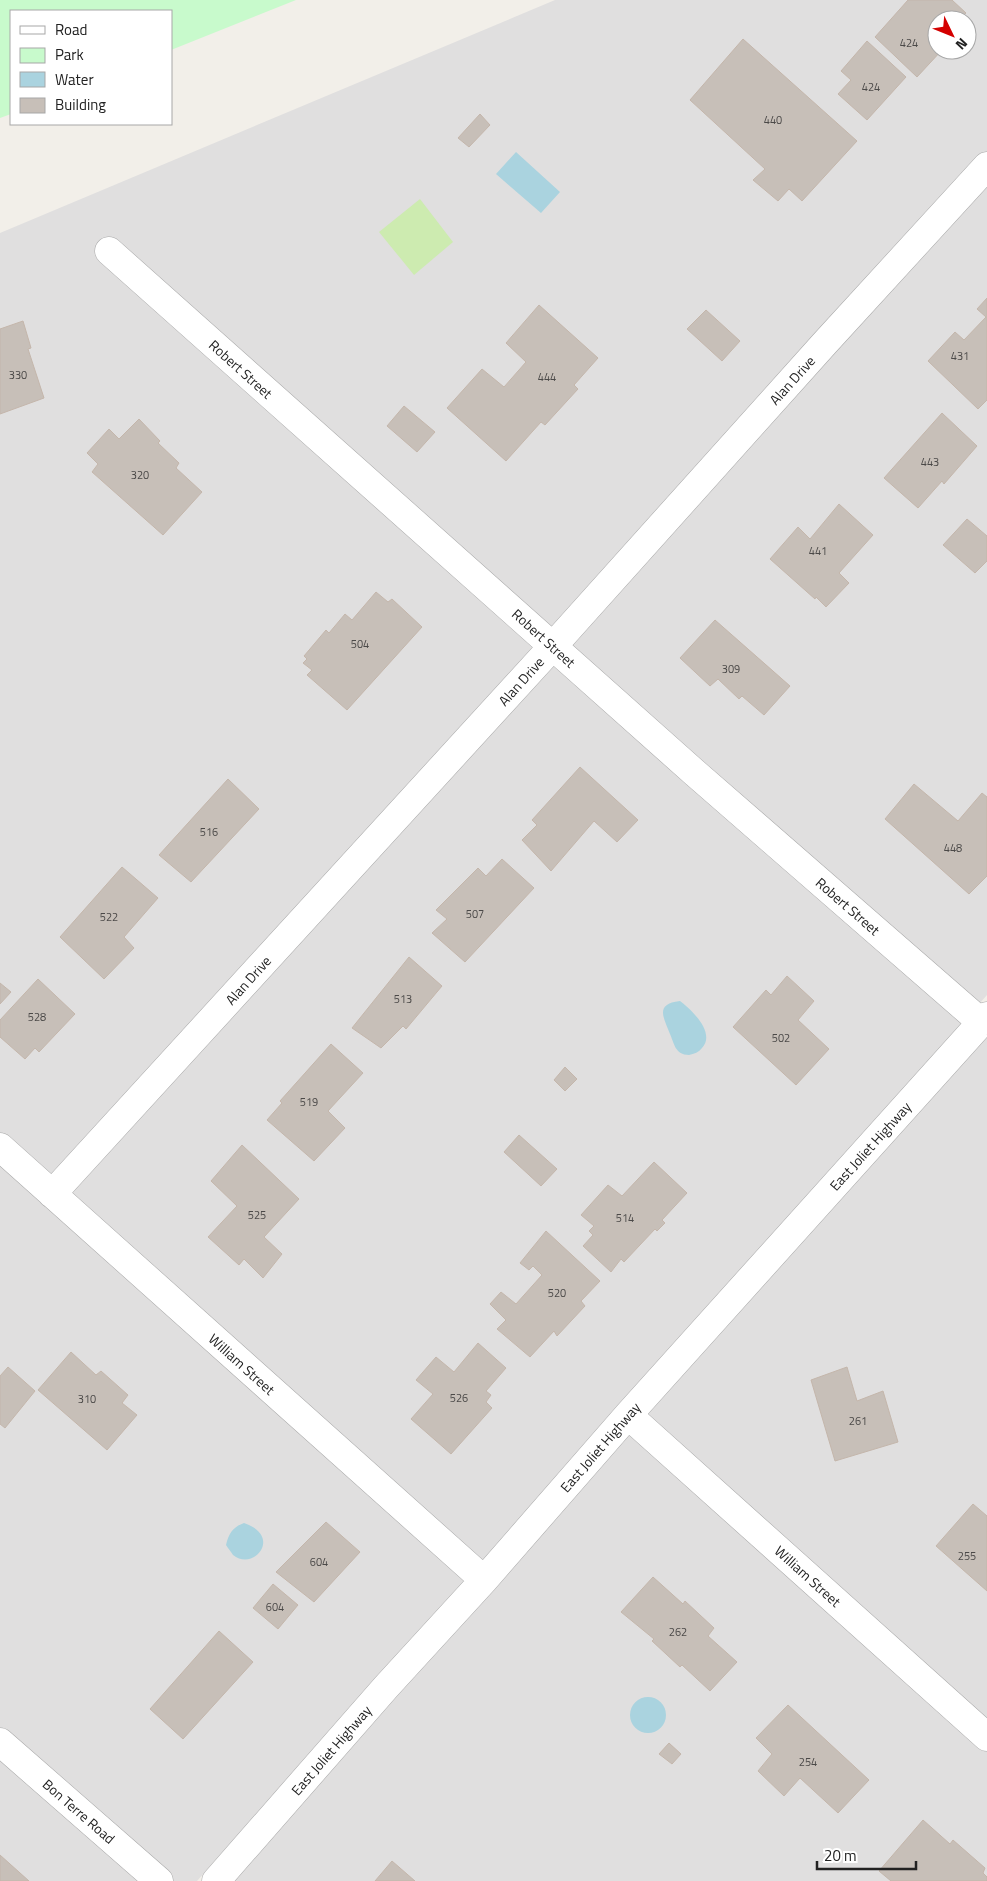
<svg xmlns="http://www.w3.org/2000/svg" width="987" height="1881" viewBox="0 0 987 1881" font-family="'Titillium Web',sans-serif">
	<style>
		.residential { fill: #e0dfdf; fill-rule: evenodd }
		.grass { fill: #cdebb0 }
		.park { fill: #c8facc }
		.water { fill: #aad3df }
		.building { fill: #c7bfb8; stroke: #c4b6ab }
		.lines { fill: none; stroke-linecap: round; stroke-linejoin: round }
		.minor-casing { stroke: #a9a9a9; stroke-width: 29 }
		.minor { stroke: #fff; stroke-width: 28 }
		.labels { text-anchor: middle; dominant-baseline: central; stroke-width: 4; stroke-linejoin: round; paint-order: stroke }
		.number-label { font-size: 11px; fill: #4b4948 }
		.street-label { font-size: 14px; fill: #222; stroke: #fff }
	</style>
	<rect width="100%" height="100%" fill="#f2efe9"/>
	<!-- residential -->
	<path class="residential" d="M555 0H987V995L197 1881H0V233ZM937 20H967V50H937Z
		M987 1024V1881H216Z"/>
	<!-- grass -->
	<path class="grass" d="M420 199 453 242 414 275 379 232Z"/>
	<!-- park -->
	<path class="park" d="M0 0H296L171 50V11H11V114L0 118Z"/>
	<!-- water -->
	<path class="water" d="M516 152 560 192 541 213 496 174Z
		M680 1001C692 1010 716 1033 702 1048 699 1052 694 1054 689 1055 675 1055 674 1043 670 1034 664 1018 654 1004 680 1001Z
		M244 1523C283 1536 254 1572 233 1555 231 1552 228 1548 226 1545 229 1533 233 1527 244 1523Z
		M630 1715a18 18 0 1 1 36 0a18 18 0 1 1-36 0Z"/>
	<!-- building -->
	<path class="building" d="M908 0H952L966 13 959 20H937V50H942L917 77 875 37Z
		M743 39 857 141 802 201 789 189 778 201 753 180 765 169 690 100Z
		M867 41 906 77 867 120 838 94 851 80 841 71Z
		M480 114 490 125 469 147 458 138Z
		M987 298V400L978 409 928 361 955 332 964 340 986 317 977 309Z
		M539 305 598 358 574 385 578 389 545 425 541 422 506 461 447 408 482 369 504 387 526 362 506 343Z
		M706 310 740 341 722 361 687 329Z
		M23 321 31 348 28 349 44 398 0 414V329Z
		M404 406 435 432 417 452 387 426Z
		M942 413 977 446 944 484 942 481 918 508 884 478Z
		M139 419 160 441 158 443 179 463 176 468 202 492 163 535 92 472 98 464 87 453 109 429 119 439Z
		M839 504 873 535 839 573 849 583 826 607 816 597 815 599 770 559 798 527 810 539Z
		M967 519 987 536V561L975 573 943 545Z
		M376 592 388 602 392 599 422 627 347 710 307 675 312 670 303 663 307 659 304 656 326 630 329 633 345 614 352 620Z
		M715 620 790 686 764 715 742 696 739 699 718 679 710 686 680 658Z
		M580 767 638 820 617 842 594 821 551 871 522 840 537 825 532 820Z
		M228 779 259 809 191 882 159 855Z
		M914 784 958 821 982 793 987 797V876L969 894 885 819Z
		M502 859 534 888 465 962 432 933 447 919 436 910 478 868 486 876Z
		M122 867 158 898 124 937 134 948 104 979 60 937Z
		M409 957 442 986 406 1029 403 1026 381 1048 352 1028Z
		M787 976 814 1001 798 1020 829 1049 796 1085 733 1027 766 990 771 995Z
		M38 979 75 1014 39 1052 35 1048 25 1059 0 1037V1020Z
		M0 983 11 992 0 1004Z
		M331 1044 363 1073 328 1111 345 1128 314 1161 267 1120 282 1103 280 1101Z
		M565 1067 577 1079 565 1091 554 1080Z
		M519 1135 557 1169 541 1186 504 1152Z
		M242 1145 299 1199 264 1237 282 1254 263 1278 244 1259 239 1265 208 1237 237 1206 211 1181Z
		M654 1162 687 1193 662 1220 665 1223 657 1231 655 1229 624 1262 621 1259 611 1272 583 1246 593 1235 589 1231 594 1226 581 1215 608 1185 622 1196Z
		M546 1231 600 1281 581 1301 585 1306 557 1336 554 1331 530 1357 497 1329 506 1320 490 1304 501 1292 516 1304 542 1275 533 1266 529 1270 520 1263Z
		M478 1343 506 1368 486 1391 491 1395 486 1402 492 1408 451 1454 411 1419 433 1394 416 1380 436 1357 454 1372Z
		M71 1352 96 1375 101 1371 128 1395 122 1403 137 1415 107 1450 38 1390Z
		M8 1367 35 1391 5 1428 0 1424V1376Z
		M847 1367 857 1401 883 1391 898 1442 835 1461 811 1380Z
		M973 1504 987 1516V1591L936 1546Z
		M326 1522 360 1552 314 1602 276 1572Z
		M653 1577 683 1604 685 1601 714 1628 708 1636 737 1662 710 1691 682 1665 680 1667 652 1641 654 1639 621 1612Z
		M273 1584 298 1605 278 1629 253 1608Z
		M219 1631 253 1662 183 1739 150 1709Z
		M788 1705 869 1780 838 1813 800 1778 784 1796 758 1771 772 1754 756 1738Z
		M669 1743 681 1754 672 1764 659 1754Z
		M923 1820 950 1844 953 1840 985 1868 983 1873 987 1877V1881H891L879 1871Z
		M0 1855 29 1881H0Z
		M392 1861 415 1881H375Z"/>
	<g class="lines">
		<defs>
			<path id="minor" d="M109 251 695 773 981 1022
				M0 1147 484 1580
				M52 1194 553 646 824 344 987 166
				M628 1415 987 1737
				M0 1742 159 1881
				M216 1881 386 1687 484 1580 628 1415 987 1016"/>
		</defs>
		<!-- minor casing -->
		<use href="#minor" class="minor-casing"/>
		<!-- minor -->
		<use href="#minor" class="minor"/>
	</g>
	<g class="labels">
		<!-- number labels -->
		<g class="number-label">
			<text x="909" y="43">424</text>
			<text x="871" y="87">424</text>
			<text x="773" y="120">440</text>
			<text x="960" y="356">431</text>
			<text x="18" y="375">330</text>
			<text x="547" y="377">444</text>
			<text x="930" y="462">443</text>
			<text x="140" y="475">320</text>
			<text x="818" y="551">441</text>
			<text x="360" y="644">504</text>
			<text x="731" y="669">309</text>
			<text x="209" y="832">516</text>
			<text x="953" y="848">448</text>
			<text x="475" y="914">507</text>
			<text x="109" y="917">522</text>
			<text x="403" y="999">513</text>
			<text x="37" y="1017">528</text>
			<text x="781" y="1038">502</text>
			<text x="309" y="1102">519</text>
			<text x="257" y="1215">525</text>
			<text x="625" y="1218">514</text>
			<text x="557" y="1293">520</text>
			<text x="459" y="1398">526</text>
			<text x="87" y="1399">310</text>
			<text x="858" y="1421">261</text>
			<text x="967" y="1556">255</text>
			<text x="319" y="1562">604</text>
			<text x="275" y="1607">604</text>
			<text x="678" y="1632">262</text>
			<text x="808" y="1762">254</text>
		</g>
		<!-- street labels -->
		<g class="street-label">
			<text transform="translate(241 369) rotate(42)">Robert Street</text>
			<text transform="translate(792 380) rotate(-48)">Alan Drive</text>
			<text transform="translate(544 638) rotate(42)">Robert Street</text>
			<text transform="translate(521 681) rotate(-48)">Alan Drive</text>
			<text transform="translate(848 906) rotate(41)">Robert Street</text>
			<text transform="translate(248 980) rotate(-48)">Alan Drive</text>
			<text transform="translate(870 1146) rotate(-48)">East Joliet Highway</text>
			<text transform="translate(242 1364) rotate(42)">William Street</text>
			<text transform="translate(600 1447) rotate(-49)">East Joliet Highway</text>
			<text transform="translate(808 1576) rotate(42)">William Street</text>
			<text transform="translate(331 1750) rotate(-49)">East Joliet Highway</text>
			<text transform="translate(79 1811) rotate(41)">Bon Terre Road</text>
		</g>
	</g>
	<!-- legend -->
	<rect x="10" y="10" width="162" height="115" fill="#ffffff" stroke="#a7a7a7"/>
	<rect x="20" y="26" width="25" height="8" fill="#ffffff" stroke="#a7a7a7"/>
	<text x="55" y="35" font-size="15" fill="#222222">Road</text>
	<rect x="20" y="48" width="25" height="15" fill="#c8facc" stroke="#a7a7a7"/>
	<text x="55" y="60" font-size="15" fill="#222222">Park</text>
	<rect x="20" y="72" width="25" height="15" fill="#aad3df" stroke="#a7a7a7"/>
	<text x="55" y="85" font-size="15" fill="#222222">Water</text>
	<rect x="20" y="98" width="25" height="15" fill="#c7bfb8" stroke="#a7a7a7"/>
	<text x="55" y="110" font-size="15" fill="#222222">Building</text>
	<!-- north arrow -->
	<g transform="translate(952 35) rotate(133)"><circle r="24" fill="#ffffff" stroke="#a7a7a7"/>
	<path d="M0-4L9 19L0 12L-9 19Z" fill="#d40000"/>
	<text y="-8" font-size="14" font-weight="bold" text-anchor="middle" fill="#222222">N</text>
	</g>
	<!-- scale -->
	<path d="M817 1861v8h99v-8" fill="none" stroke="#222222" stroke-width="2.5"/>
	<text x="824" y="1861" font-size="15" fill="#222222" stroke="#ffffff" stroke-width="4" paint-order="stroke">20 m</text>
</svg>
